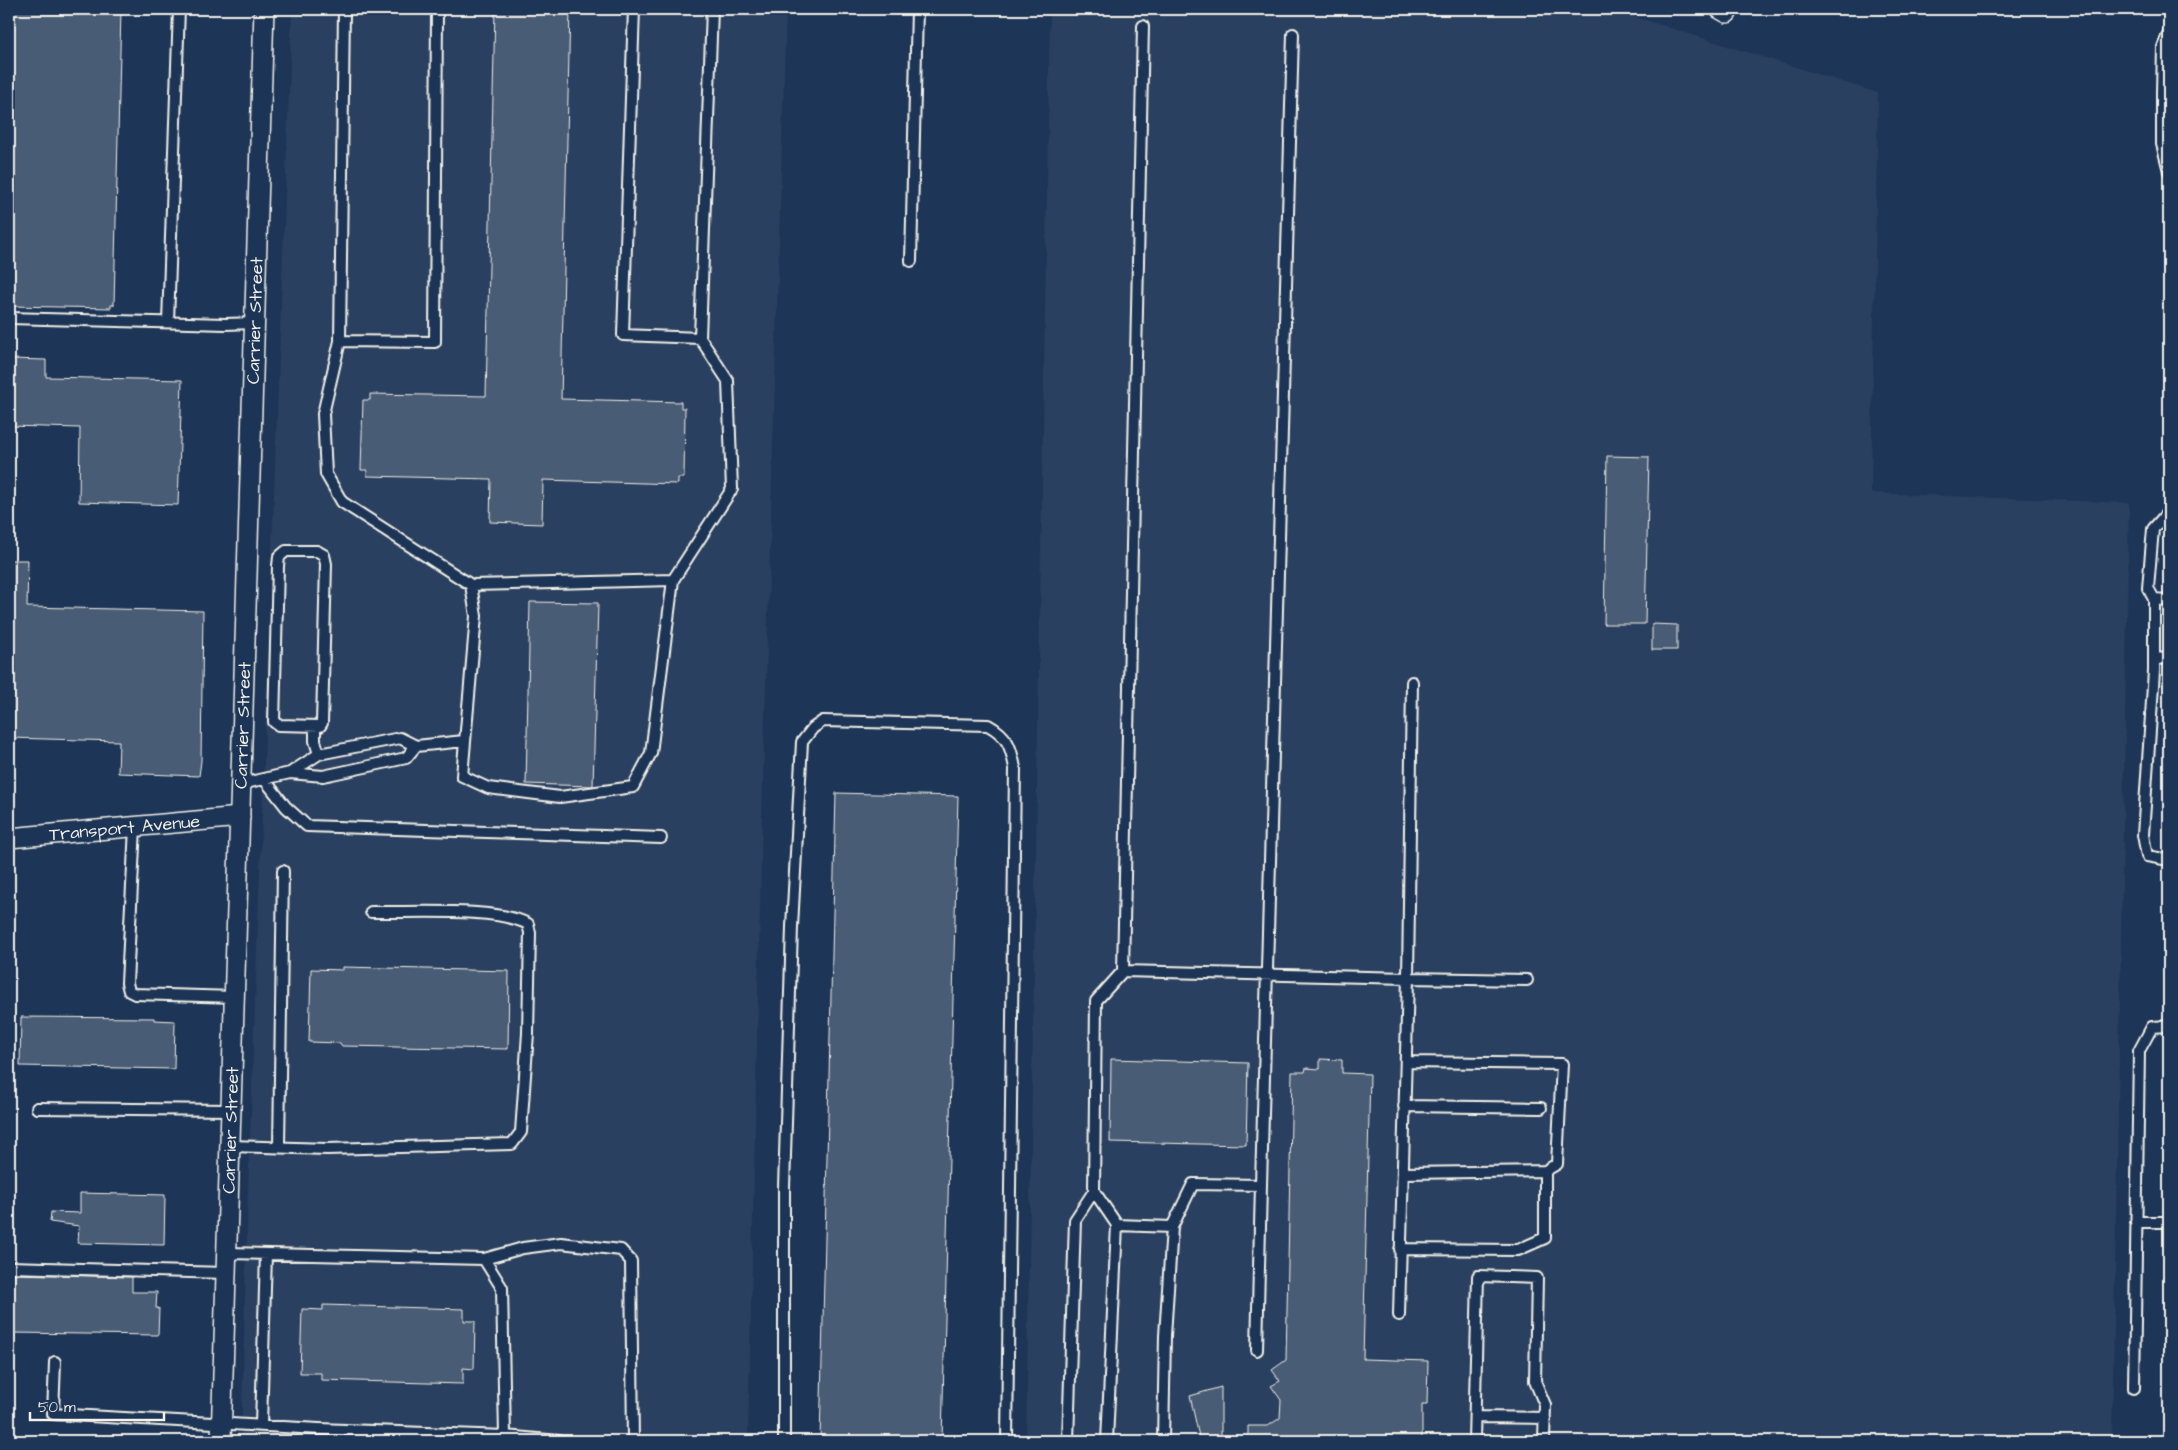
<svg xmlns="http://www.w3.org/2000/svg" width="2178" height="1450" viewBox="0 0 2178 1450" font-family="'Architects Daughter',sans-serif">
	<style>
		.built { fill: #2a4060 }
		.building { fill: #485b74; stroke: #f4f1e8 }
		.lines { fill: none; stroke-linecap: round; stroke-linejoin: round }
		.service-casing { stroke: #f4f1e8; stroke-width: 14 }
		.minor-casing { stroke: #f4f1e8; stroke-width: 22 }
		.service { stroke: #1d3557; stroke-width: 10 }
		.minor { stroke: #1d3557; stroke-width: 19 }
		.labels { text-anchor: middle; dominant-baseline: central; stroke-width: 4.5; stroke-linejoin: round; paint-order: stroke }
		.street-label { font-size: 18px; fill: #f4f1e8; stroke: #1d3557 }
	</style>
	<rect width="100%" height="100%" fill="#1d3557"/>
	<filter id="ink" filterUnits="userSpaceOnUse"><feTurbulence type="fractalNoise" baseFrequency=".02" numOctaves="2"/><feDisplacementMap in="SourceGraphic" scale="10" xChannelSelector="R" yChannelSelector="G"/><feConvolveMatrix kernelMatrix="1 2 1 2 8 2 1 2 1" color-interpolation-filters="sRGB"/></filter>
	<g filter="url(#ink)">
		<!-- built -->
		<path class="built" d="M292 9H786L762 819 748 1441H241L248 1191Z
			M1050 9H1610L1878 93 1871 493 2129 503 2112 1441H1026Z"/>
		<!-- building -->
		<path class="building" d="M9 9H121L114 305H111V308L9 306Z
			M495 9H570L561 399 681 402V408H685L684 478H678V484L543 480 542 524 490 522 491 479 367 476V470H361L363 400H370V394L486 396Z
			M9 359 46 360V377L182 380 178 505 79 502 80 428 9 426Z
			M1607 456 1649 457 1645 624H1604Z
			M9 560H28L27 607 203 611 201 761 199 776 118 773 119 741 9 738Z
			M530 602 598 603 593 786 526 784Z
			M1652 624 1677 625V650H1652Z
			M836 793 958 796 942 1441H820Z
			M343 967 509 971 508 1049 342 1046 340 1043 309 1042 311 969 343 970Z
			M21 1017 154 1018V1020L175 1021 174 1069 20 1066Z
			M1111 1059 1248 1063 1246 1145 1110 1142Z
			M1320 1059 1342 1060V1073L1370 1074 1363 1359 1428 1361 1427 1405H1422V1441H1248V1426H1268L1280 1418 1281 1400 1271 1386 1280 1381 1272 1370 1286 1360 1292 1072H1305L1306 1068 1320 1069Z
			M80 1193 165 1195 164 1245 78 1243 79 1226 50 1222 51 1212 80 1213Z
			M14 1274 132 1277V1292H157L156 1308H159L158 1335 12 1333Z
			M323 1305 464 1309V1321H475L474 1369 463 1368V1384L321 1380V1373H300L302 1309 323 1310Z
			M1221 1387V1440L1200 1441 1190 1396Z"/>
		<g class="lines">
			<defs>
				<path id="service" d="M344 9 340 341 323 414 326 474 342 502 471 585 476 616 462 776 488 788 560 797 633 787 651 753 673 580 732 489 728 381 700 338 712 9
					M634 9 623 335 700 338
					M1143 26 1123 971 1408 978 1412 682
					M2169 32 2163 47 2162 92V144L2169 171
					M911 261 917 9
					M9 318 225 324 255 323
					M168 322 179 9
					M340 341 435 342 437 9
					M2169 511 2153 529 2148 588 2154 599 2169 600
					M286 551H317L324 555 326 564 322 723 320 726 278 725 274 722 278 566 279 557Z
					M471 585 673 580
					M2154 599V671L2143 835 2147 856 2169 860
					M2154 658 2169 659
					M315 726V741L319 754
					M290 773 323 776 365 767 406 758 416 746
					M264 779 286 807 307 826 661 838
					M241 784 290 773 319 754 400 738 416 746 464 741
					M135 827 127 983 129 991 135 994 235 997
					M1123 971 1096 1001 1094 1191 1117 1225 1172 1227
					M1404 1106 1541 1108
					M37 1108 231 1110
					M230 1146 327 1149 512 1144 521 1132 528 1033 530 933 528 924C497 907 410 913 371 912
					M279 1147 283 871
					M1403 1173 1545 1171 1557 1164 1562 1064 1406 1062
					M2136 1222H2169
					M1400 1249 1518 1250 1545 1238V1171
					M484 1259 523 1248 561 1243 621 1250 631 1261 633 1441
					M9 1267 226 1273
					M1399 1315 1408 978 1527 980
					M1257 1350 1261 1185
					M55 1362 53 1414 319 1429 505 1436 502 1288 484 1259 227 1253
					M2134 1388 2139 1051 2152 1027 2169 1026
					M1475 1417 1545 1418
					M261 1425 266 1254
					M505 1436 559 1441
					M784 1441V1188L792 927 802 742 813 728 823 721 988 725C1008 736 1011 747 1015 768L1007 1441
					M1068 1441 1075 1220 1094 1191
					M1107 1441 1117 1225
					M1163 1441 1165 1336 1172 1227 1193 1184 1261 1185 1293 34
					M1474 1441 1478 1276 1537 1278 1535 1381 1545 1405 1544 1441"/>
				<g id="minor">
					<path d="M1720 9 1727 13"/>
					<path id="s1" d="M9 838 240 817"/>
					<path id="s2" d="M221 1441 264 9"/>
				</g>
			</defs>
			<!-- service casing -->
			<use href="#service" class="service-casing"/>
			<!-- minor casing -->
			<use href="#minor" class="minor-casing"/>
			<!-- service -->
			<use href="#service" class="service"/>
			<!-- minor -->
			<use href="#minor" class="minor"/>
		</g>
	</g>
	<g class="labels">
		<!-- street labels -->
		<g class="street-label">
			<text stroke="none"><textPath href="#s2" startOffset="1121">Carrier Street</textPath></text>
			<text stroke="none"><textPath href="#s2" startOffset="716">Carrier Street</textPath></text>
			<text stroke="none"><textPath href="#s1" startOffset="116">Transport Avenue</textPath></text>
			<text stroke="none"><textPath href="#s2" startOffset="311">Carrier Street</textPath></text>
		</g>
	</g>
	<!-- margin -->
	<rect width="2178" height="1450" fill="none" stroke="#1d3557" stroke-width="30"/>
	<rect x="15" y="15" width="2148" height="1420" fill="none" stroke="#f4f1e8" stroke-width="2" filter="url(#ink)"/>
	<!-- scale -->
	<path d="M30 1412v8h134v-8" fill="none" stroke="#f4f1e8" stroke-width="2.5"/>
	<text x="38" y="1412" font-size="15" fill="#f4f1e8" stroke="#1d3557" stroke-width="4" paint-order="stroke">50 m</text>
</svg>
